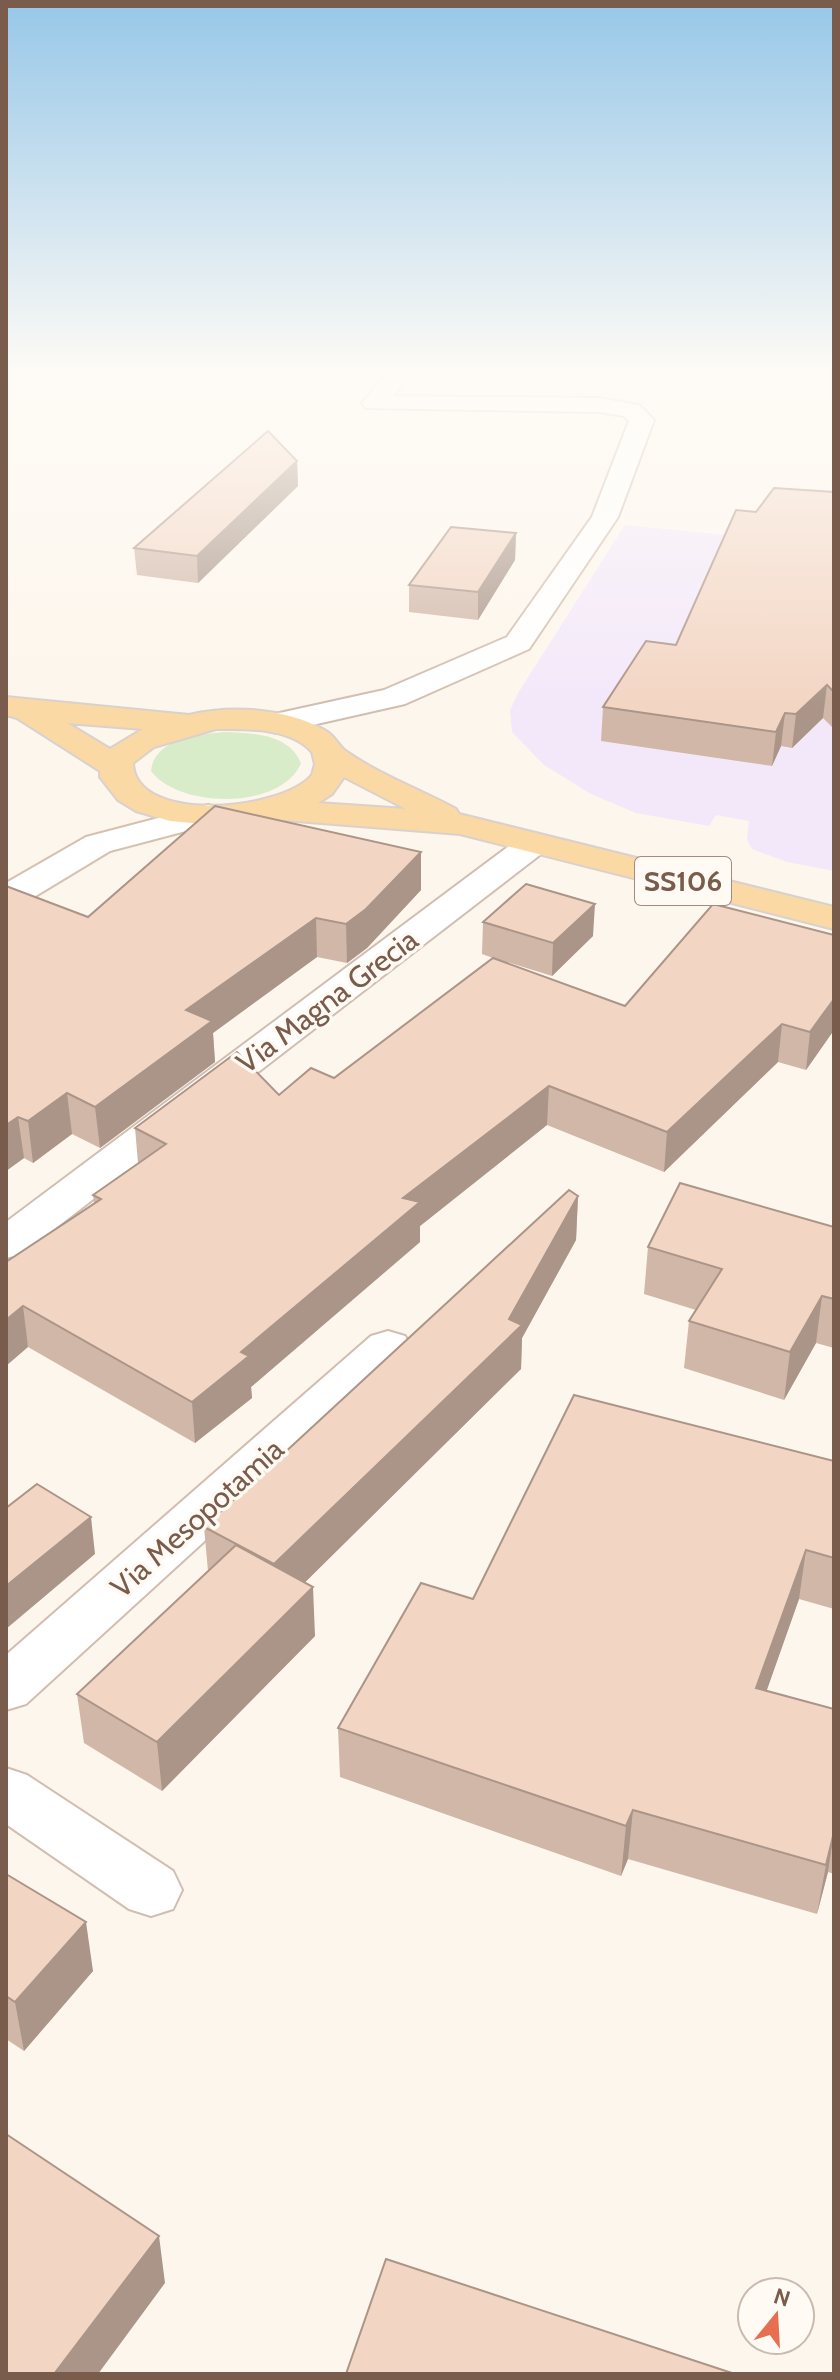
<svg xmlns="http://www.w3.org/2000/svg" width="840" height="2380" viewBox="0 0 840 2380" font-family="Cabin,sans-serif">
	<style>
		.education { fill: #f3e8fa }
		.green { fill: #d8ecc9 }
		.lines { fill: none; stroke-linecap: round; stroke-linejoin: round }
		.street-casing { stroke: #d1beb0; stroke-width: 4 }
		.secondary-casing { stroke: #d6c0b0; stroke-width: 4 }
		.primary-casing { stroke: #dad1cd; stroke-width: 4 }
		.street { fill: #fff; fill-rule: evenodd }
		.secondary { fill: #fff; fill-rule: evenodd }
		.primary { fill: #fbd9a5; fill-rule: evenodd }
		.wall { fill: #d1b7a8 }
		.shaded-wall { fill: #aa9588 }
		.building { fill: #f3d5c3; stroke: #aa9588; stroke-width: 2 }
		.labels { text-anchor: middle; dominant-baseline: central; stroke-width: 7; stroke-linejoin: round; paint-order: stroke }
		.shield { fill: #fffaf3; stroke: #a28b7f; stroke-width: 2 }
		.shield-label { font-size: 28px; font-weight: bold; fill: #7a5c4d }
		.street-label { font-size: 30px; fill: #7a5c4d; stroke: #fffaf3 }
	</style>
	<rect width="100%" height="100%" fill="#fdf6ec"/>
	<!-- education -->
	<path class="education" d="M625 525 834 546V871L787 862 752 849 747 839 749 821 716 815 709 826 636 813 591 794 544 765 512 732 510 710 518 693Z"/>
	<!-- green -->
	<path class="green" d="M224 732C251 733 289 733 301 763 282 810 179 809 151 771 154 739 197 735 224 732Z"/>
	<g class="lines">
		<defs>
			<path id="street" d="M389 371H413L393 396 599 398 639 405 654 420 618 517 529 649 405 704 277 733 266 730 261 723 266 716 384 690 507 637 592 517 629 421 624 416 599 412 366 408 362 403Z
				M533 834 545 837 550 844 545 851 22 1254 6 1258V1222L521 837Z
				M388 1331 405 1336 412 1347 405 1358 26 1704 6 1710V1655L371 1336Z
				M6 1768 27 1775 173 1871 182 1890 173 1909 151 1916 129 1909 6 1824Z"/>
			<path id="secondary" d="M208 805 220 808 225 815 220 822 110 851 19 906 6 909V883L86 837Z"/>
			<path id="primary" d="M6 697 189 715C231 705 289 708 326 731 335 736 339 747 347 752 380 775 421 790 456 809L459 814 834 907V929L460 834 271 819 224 826 170 821 136 811 118 800 100 777V771L17 718 6 715ZM67 723 143 729 110 749ZM216 729C247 729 290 727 312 752L315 764 312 775C282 811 135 825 133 763L154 747ZM344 777 406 809 318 803 332 794Z"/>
		</defs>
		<!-- street casing -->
		<use href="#street" class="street-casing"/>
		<!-- secondary casing -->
		<use href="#secondary" class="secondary-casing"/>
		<!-- primary casing -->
		<use href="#primary" class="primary-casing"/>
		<!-- street -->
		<use href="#street" class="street"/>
		<!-- secondary -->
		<use href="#secondary" class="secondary"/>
		<!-- primary -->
		<use href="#primary" class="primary"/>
	</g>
	<!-- wall -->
	<path class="wall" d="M297 461 298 486 198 583 137 575 134 548Z
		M834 492V729L823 718 792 748 781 746 772 766 601 741 603 707 676 645Z
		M516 533 515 560 478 620 409 612V585Z
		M6 886 88 917 421 890 367 948 347 963 317 957 213 1033 215 1062 100 1148 72 1134 33 1163 24 1158 6 1171Z
		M483 922 593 936 552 976 494 958 625 1006 834 935V1030L806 1070 778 1062 664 1172 547 1125 420 1226V1242L251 1387 252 1398 195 1443 28 1347 6 1262 94 1203 93 1195 138 1163 135 1128 279 1095 334 1078 493 958 482 954Z
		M578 1196 576 1240 522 1338 521 1369 305 1582 315 1636 162 1791 84 1743 77 1694 208 1571 204 1527Z
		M834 1227V1348L816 1343 784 1400 684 1368 689 1321 696 1310 644 1294 648 1247Z
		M834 1461V1609L799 1599 766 1691 834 1709V1874L828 1872 817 1914 628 1859 621 1876 340 1777 338 1728 473 1599Z
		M6 1874 93 1971 24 2051 6 2039Z"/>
	<!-- shaded-wall -->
	<path class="shaded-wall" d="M297 461 298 486 198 583 197 556Z
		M516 533 515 560 478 620V592Z
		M827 685 823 718 792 748 796 714Z
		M785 713 781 746 772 766 776 732Z
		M421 852V890L367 948 347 963 346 924Z
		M595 904 593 936 552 976 553 943Z
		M316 918 317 957 213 1033 215 1062 100 1148 95 1107 186 1010Z
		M834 999V1030L806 1070 810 1032Z
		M782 1024 778 1062 664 1172 667 1132Z
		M549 1086 547 1125 420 1226V1242L251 1387 252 1398 195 1443 192 1402 241 1352 403 1198Z
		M67 1093 72 1134 33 1163 28 1121Z
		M18 1117 24 1158 6 1171V1125Z
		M578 1196 576 1240 522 1338 521 1369 276 1611 274 1564 509 1319Z
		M822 1296 816 1343 784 1400 790 1352Z
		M23 1306 28 1347 6 1366V1320Z
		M91 1517 95 1554 6 1629V1586Z
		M806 1550 799 1599 750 1738 756 1688Z
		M313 1587 315 1636 162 1791 157 1742Z
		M633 1810 628 1859 621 1876 626 1826Z
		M834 1832 828 1872 817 1914 826 1865Z
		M86 1922 93 1971 24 2051 15 2002Z
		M159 2236 165 2283 98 2374H54Z"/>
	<!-- building -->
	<path class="building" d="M268 431 297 461 197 556 134 548Z
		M774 488 834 492V692L827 685 796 714 785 713 776 732 603 707 646 641 676 645 736 510 756 512Z
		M451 527 516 533 478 592 409 585Z
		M215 806 421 852 366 909 346 924 316 918 186 1010 212 1021 95 1107 67 1093 28 1121 18 1117 6 1125V886L88 917Z
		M526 884 595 904 553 943 483 922Z
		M713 904 834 935V999L810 1032 782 1024 667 1132 549 1086 403 1198 420 1202 241 1352 249 1356 192 1402 23 1306 6 1320V1262L101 1199 93 1195 166 1144 135 1128 237 1052 279 1095 311 1068 334 1078 493 958 625 1006Z
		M680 1183 834 1227V1299L822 1296 790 1352 689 1321 722 1269 648 1247Z
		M569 1190 578 1196 509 1319 522 1325 274 1564 204 1527Z
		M574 1395 834 1461V1558L806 1550 756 1688 834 1709V1832L826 1865 633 1810 626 1826 338 1728 421 1583 473 1599Z
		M37 1484 91 1517 6 1586V1508Z
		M236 1545 313 1587 157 1742 77 1694Z
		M6 1874 86 1922 15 2002 6 1996Z
		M6 2134 159 2236 54 2374H6Z
		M386 2259 735 2374H346Z"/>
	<!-- sky -->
	<linearGradient id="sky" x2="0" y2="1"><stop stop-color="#97c7e8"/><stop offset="0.53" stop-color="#fefbf6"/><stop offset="1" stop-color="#fefbf6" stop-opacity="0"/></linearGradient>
	<rect width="840" height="704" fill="url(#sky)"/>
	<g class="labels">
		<!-- shield labels -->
		<rect class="shield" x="635" y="857" width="96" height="48" rx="6"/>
		<g class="shield-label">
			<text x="683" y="881">SS106</text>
		</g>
		<!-- street labels -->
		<g class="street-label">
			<text transform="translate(327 1001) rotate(-37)">Via Magna Grecia</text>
			<text transform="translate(197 1518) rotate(-42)">Via Mesopotamia</text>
		</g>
	</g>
	<!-- border -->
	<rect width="840" height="2380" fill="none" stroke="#7a5c4d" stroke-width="16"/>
	<!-- north arrow -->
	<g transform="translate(776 2316) rotate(18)"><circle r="38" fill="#fffaf3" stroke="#cabbb1" stroke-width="2"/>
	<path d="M0-6L14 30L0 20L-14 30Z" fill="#e76f51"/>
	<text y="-12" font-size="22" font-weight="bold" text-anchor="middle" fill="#7a5c4d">N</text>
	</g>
</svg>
